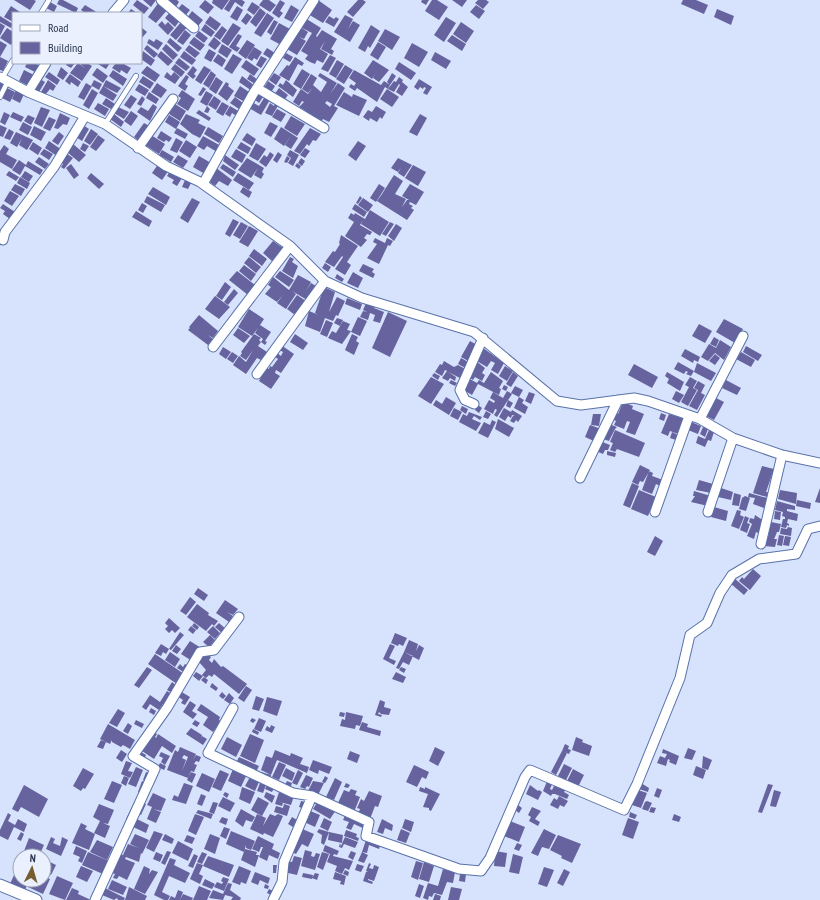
<svg xmlns="http://www.w3.org/2000/svg" width="820" height="900" viewBox="0 0 820 900" font-family="'PT Sans Narrow',sans-serif">
	<style>
		.building { fill: #66639f; fill-rule: evenodd }
		.lines { fill: none; stroke-linecap: round; stroke-linejoin: round }
		.service-casing { stroke: #5972aa; stroke-width: 6 }
		.minor-casing { stroke: #5972aa; stroke-width: 11 }
		.tertiary-casing { stroke: #5972aa; stroke-width: 13 }
		.service { stroke: #fff; stroke-width: 4.5 }
		.minor { stroke: #fff; stroke-width: 9 }
		.tertiary { stroke: #fff; stroke-width: 11 }
	</style>
	<rect width="100%" height="100%" fill="#d7e3fc"/>
	<!-- building -->
	<path class="building" d="M14 0H34L36 1 30 10Z
		M59 0H63L78 8 76 13 57 4Z
		M137 0 149 8 144 14 133 5Z
		M143 0H156L151 7Z
		M165 0H177L179 2 175 8Z
		M205 0 214 7 208 14 199 7Z
		M213 0H229L222 10 212 3Z
		M230 0H242L245 2 242 7 235 2 229 12 224 9Z
		M263 0H269L276 5 270 12 259 5Z
		M280 0 285 3 280 11 283 13 279 18 272 13Z
		M318 0 332 10 323 23 308 14Z
		M358 0H363L366 2 353 17 347 12Z
		M422 0H429L426 5 421 2Z
		M432 0H437L448 7 439 20 425 11Z
		M452 0H467L462 7Z
		M478 0H486L489 2 483 9 475 3Z
		M683 0H696L708 5 704 14 681 4Z
		M50 2 57 6 54 12 46 8Z
		M159 2 168 9 156 23 148 17Z
		M252 2 260 7 254 15 247 10Z
		M182 4 190 10 185 16 177 10Z
		M85 5 98 13H85L81 10Z
		M291 5 299 10 292 22 284 18Z
		M476 5 485 11 479 19 470 12Z
		M11 6 20 12 13 13V22L4 17Z
		M237 6 243 10 237 21 230 17Z
		M260 8 266 13 256 27 250 22Z
		M131 9 137 13H128Z
		M717 9 734 16 731 25 714 17Z
		M192 11 203 20 198 26 187 18Z
		M170 12 180 20 175 27 165 18Z
		M247 13 252 17 246 25 241 21Z
		M267 13 274 18 261 37 254 33Z
		M345 15 353 19 348 29 353 21 360 25 350 42 334 32Z
		M0 16 13 24 11 28 0 22Z
		M210 16 221 24 216 31 205 23Z
		M329 16 334 19 336 17 339 19 334 27 325 22Z
		M446 17 456 23 444 42 434 35Z
		M305 18 321 28 316 36 317 37 322 30 337 39 331 49 334 51 332 55 321 49 325 41 320 49 328 54 323 63 317 60 315 64 310 62 305 59 308 55 301 51 312 33 300 27Z
		M274 20 278 22 271 35 267 32Z
		M162 21 165 25 168 22 174 28 168 35 158 25Z
		M182 21 188 26 176 40 170 35Z
		M461 22 474 31 466 43 453 34Z
		M0 23 5 26 0 36Z
		M233 23 241 28 228 46 221 41Z
		M279 23 290 29 281 45 270 39Z
		M205 24 215 32 211 37 201 30Z
		M371 25 380 31 370 48 368 46 365 52 358 48Z
		M222 26 227 30 220 40 214 36Z
		M141 27 147 32 141 39Z
		M300 27 308 32 304 39 299 37 306 41 297 55 287 49Z
		M7 28 13 32V41L11 45 0 38Z
		M385 29 400 37 392 50 378 41Z
		M185 30 191 35 183 45 177 41Z
		M199 31 208 38 204 43 195 36Z
		M238 34 242 36 236 46 240 48 237 52 229 47Z
		M452 35 466 44 462 51 447 41Z
		M194 37 205 45 200 51 189 43Z
		M214 37 221 43 215 50 208 45Z
		M170 38 182 48 178 52 167 42Z
		M149 39 154 42 156 39 163 43 158 50 147 43Z
		M247 40 255 45 246 59 238 53Z
		M0 41 7 45 0 57 8 61 3 71 0 70Z
		M378 42 386 47 378 60 370 55Z
		M412 43 428 52 419 67 404 58Z
		M166 44 178 55 173 60 162 49Z
		M222 44 232 50 227 58 218 52Z
		M147 45 158 54 154 58 144 49Z
		M189 45 200 53 195 58 185 50Z
		M254 47 262 52 257 60 254 58 252 61 247 58Z
		M267 48 275 53 271 59 263 54Z
		M209 49 216 53 211 62 204 58Z
		M143 51 155 60 151 66 141 59Z
		M161 51 173 61 168 66 157 56Z
		M184 51 196 60 192 65 180 57Z
		M435 52 451 61 446 69 431 60Z
		M286 53 293 57 290 62 283 58Z
		M218 54 226 60 222 67 213 61Z
		M233 54 242 59 232 74 224 69Z
		M330 55 336 58 328 72 321 69Z
		M261 56 267 59 261 68 256 65Z
		M295 57 304 63 302 66 298 64 289 81 279 75 287 65 289 66Z
		M179 58 190 67 186 71 175 63Z
		M246 60 259 69 254 76 241 67Z
		M337 60 344 64 336 78 329 74Z
		M373 60 389 70 379 82 373 78 376 73 372 79 364 73Z
		M399 62 416 73 411 80 395 69Z
		M27 63H35L40 66 37 73 25 67Z
		M67 63H75L71 68 66 65Z
		M78 63 86 69 79 63H87L92 66 82 81 70 73Z
		M99 63H110L106 69 98 64Z
		M116 63H122L131 68 127 74 121 70 120 73 112 68Z
		M175 64 185 72 181 77 171 69Z
		M345 65 353 70 344 84 336 79Z
		M147 66 160 75 155 82 141 73Z
		M193 66 197 70 194 74 196 76 193 79 187 74Z
		M204 66 211 70 201 84 195 80Z
		M61 67 68 73 63 80 57 76Z
		M97 68 108 76 103 83 92 75Z
		M302 69 310 74 301 89 293 84Z
		M24 70 34 75 29 86 19 81Z
		M113 70 127 79 123 86 109 76Z
		M354 70 381 85 384 81 390 85 388 89 385 87 377 102 357 88 355 91 349 87 351 84 354 86 356 83 349 78Z
		M211 71 216 75 209 88 203 84Z
		M49 72 60 80 57 85 45 77Z
		M167 72 171 76 174 72 180 77 175 84 164 77Z
		M274 73 281 77 276 85 269 80Z
		M320 73 337 83 330 94 338 83 345 88 334 106 338 108 329 122 323 119 320 123 305 114 306 111 299 107 304 102 302 101 299 106 293 102 301 89 308 94 312 88 308 93 302 89 311 74 317 78 313 85 321 92 327 82 318 76ZM327 101 332 104 330 107 325 103Z
		M392 73 396 76 390 85 387 82Z
		M70 74 81 82 78 87 71 82 70 85 65 81Z
		M250 74 258 80 255 84 247 79Z
		M186 75 189 77 185 84 188 86 185 91 178 86Z
		M143 76 154 83 150 89 139 82Z
		M242 76 255 86 252 91 239 82Z
		M216 77 223 82 216 94 209 89Z
		M399 77 403 80 402 82 408 87 402 96 396 92 400 85 399 84 394 92 388 89 394 81 396 82Z
		M40 79 45 82 39 92 34 89Z
		M419 79 432 87 427 95 423 93 426 88 424 87 423 89 420 87 418 90 414 87Z
		M0 80 6 82 0 94Z
		M48 80 56 86 53 91 50 89 45 95 41 92Z
		M94 80 102 84 99 90 92 86 84 100 78 97 86 83 91 86Z
		M106 80 121 88 117 93 103 86Z
		M286 80 297 90 293 97 278 86 280 83 283 85Z
		M268 81 275 86 270 94 263 90Z
		M226 82 229 84 228 86 234 91 227 101 218 94Z
		M157 83 167 90 161 98 151 92Z
		M139 84 149 90 145 96 135 90Z
		M103 86 117 95 113 101 99 93Z
		M240 86 249 92 243 101 234 96Z
		M203 87 206 89 201 96 198 95Z
		M7 88 15 92 10 102 2 98Z
		M279 88 288 95 283 102 274 95Z
		M92 89 98 93 89 109 83 105Z
		M387 89 399 97 392 107 380 99Z
		M16 90 24 94 20 103 12 99Z
		M182 90 195 99 188 111 177 104 181 98 178 96Z
		M206 91 213 95 207 106 200 102Z
		M260 91 265 94 259 103 254 99Z
		M149 92 159 99 156 104 146 98Z
		M344 92 352 97 353 94 367 100 359 116 336 105Z
		M131 95 137 99 130 109 124 105Z
		M266 95 271 98 261 115 249 108 252 102 259 106Z
		M142 96 145 99 141 106 137 104Z
		M214 96 221 101 216 110 208 105Z
		M235 97 243 103 239 109 230 103Z
		M106 98 115 104 111 109 102 104Z
		M222 102 229 106 223 116 216 112Z
		M276 102 279 104 272 116 265 113 270 103 274 106Z
		M98 103 109 109 105 116 94 109Z
		M153 104 157 107 150 121 137 112 141 107 148 111Z
		M175 104 186 111 180 121 169 114Z
		M207 106 210 109 208 113 204 112Z
		M230 106 240 112 238 117 232 113 230 117 225 114Z
		M376 106 386 112 382 119 380 117 377 122 370 118 369 121 363 117 368 110 372 112Z
		M41 107 50 110 42 127 34 123Z
		M118 107 129 112 124 119 114 113Z
		M277 109 286 114 281 122 272 117Z
		M199 110 211 118 209 121 196 113Z
		M131 111 138 116 131 126 124 121Z
		M4 112 10 115 5 125 0 122Z
		M13 112 24 117 21 122 10 117Z
		M60 113 70 118 67 125 63 124 58 129 54 128Z
		M114 114 124 122 121 127 110 119Z
		M186 114 200 120 198 123 206 127 200 138 192 134 196 127 192 134 180 124Z
		M420 114 427 118 417 136 409 132Z
		M28 115 35 118 31 125 24 121Z
		M169 115 180 122 176 129 165 122Z
		M291 116 305 124 297 136 284 128Z
		M49 117 56 120 50 131 43 128Z
		M23 122 32 127 28 135 19 130Z
		M270 122 278 126 271 137 264 133Z
		M144 123 151 127 141 142 134 137Z
		M0 125 7 128 3 137 0 136Z
		M83 125 89 129 82 141 76 137Z
		M34 126 46 132 41 141 30 135Z
		M208 127 223 136 219 143 204 134Z
		M281 127 292 134 284 146 274 139Z
		M177 128 188 134 185 139 174 133Z
		M310 128 321 134 316 141 313 140 309 146 307 144 300 154 294 151Z
		M9 129 14 132 10 140 4 138Z
		M91 129 98 134 90 145 84 141Z
		M161 131 172 138 169 142 166 140 164 142 157 138Z
		M16 132 33 140 27 150 19 145 22 138 17 147 10 143Z
		M59 132 64 136 58 145 52 141Z
		M247 133 256 139 252 146 242 140Z
		M292 134 298 138 291 149 285 145Z
		M98 135 105 140 96 151 90 147Z
		M151 135 165 144 159 154 145 145Z
		M203 136 221 146 217 152 207 146 204 150 197 146Z
		M176 138 183 142 177 153 170 150Z
		M186 140 197 147 190 158 179 151Z
		M49 141 62 150 57 156 45 148Z
		M358 141 366 146 356 161 348 155Z
		M33 142 42 148 38 155 29 149Z
		M241 142 251 148 248 154 237 148Z
		M83 143 89 146 85 152 80 149Z
		M256 143 266 149 258 161 249 156Z
		M73 144 86 155 79 162 67 152Z
		M4 145 9 149 6 154 17 160 12 169 0 162V151Z
		M305 148 310 151 305 158 300 155Z
		M44 149 53 154 49 160 40 154Z
		M236 149 246 155 242 163 231 157Z
		M162 150 174 157 171 162 159 155Z
		M290 150 299 155 293 166 288 163 291 158 287 155Z
		M270 152 274 155 266 167 259 162 264 155 267 157Z
		M278 152 282 155 277 163 273 160Z
		M66 153 73 158 64 169 61 167 63 164 59 161Z
		M178 155 188 161 183 168 173 162Z
		M225 155 239 165 235 170 223 161Z
		M199 156 211 163 205 174 193 167Z
		M287 156 290 158 287 163 284 162Z
		M39 157 49 164 45 169 35 162Z
		M247 158 264 168 262 172 264 174 261 179 254 175 258 168 251 178 238 170Z
		M301 158 305 161 302 166 298 163Z
		M398 158 412 165 404 177 398 173 401 167 398 172 391 168Z
		M19 160 26 165 28 161 43 170 40 175 25 166 20 175 12 170Z
		M159 163 169 170 162 180 152 173Z
		M297 163 301 166 299 169 295 166Z
		M71 164 79 175 74 179 66 168Z
		M223 164 236 172 233 177 220 168Z
		M413 165 426 172 418 186 405 178Z
		M215 167 232 180 228 186 219 181 215 186 207 180Z
		M9 171 19 177 16 181 6 175Z
		M25 171 33 176 29 182 21 177Z
		M170 171 182 178 177 186 172 183 174 180 167 176Z
		M91 173 104 184 99 189 87 178Z
		M238 173 254 183 249 190 233 180Z
		M394 175 403 181 395 194 406 199 402 207 407 200H409L402 196 410 184 424 192 416 205 410 202 409 204 413 206 411 208 414 210 407 220 377 201 382 194 396 203 382 194Z
		M20 177 30 183 27 189 17 183Z
		M185 180 191 183 188 189 182 187Z
		M15 184 25 189 21 196 11 190Z
		M379 184 385 188 376 202 370 198Z
		M153 187 170 197 166 205 148 194Z
		M243 187 252 192 249 198 240 192Z
		M10 191 19 196 12 206 4 201Z
		M147 196 165 205 161 212 144 202Z
		M360 196 362 198 358 204 356 203Z
		M192 198 200 202 188 223 180 218Z
		M363 198 373 205 368 212 358 205Z
		M142 203 147 206 143 213 138 210Z
		M3 204 15 212 10 219 3 214 5 211 0 208Z
		M355 204 367 212 364 217 352 209Z
		M370 210 389 222 380 236 361 224 363 220 360 225 372 232 370 235 367 234 364 238 367 240 361 247 345 236 354 222 348 218 351 213 354 215 355 213 365 219Z
		M136 211 152 221 149 227 132 217Z
		M233 219 239 222 230 237 225 234Z
		M241 222 248 226 240 239 233 235Z
		M390 222 394 224 386 236 382 234Z
		M396 224 402 228 394 241 388 236Z
		M249 226 258 231 248 247 239 242Z
		M341 235 358 246 347 262 351 265 345 275 335 269 343 257 342 256 334 267 325 262 333 251 335 252 340 244 339 243Z
		M375 238 385 243 387 238 393 241 390 246 388 245 379 264 367 258 377 244 373 242Z
		M273 241 283 248 272 261 263 253Z
		M254 249 267 259 262 266 249 256Z
		M249 257 261 267 256 273 244 263Z
		M290 257 294 259 292 262 298 266 293 278 282 271Z
		M325 263 331 267 328 272 322 268Z
		M363 264 374 269 372 272 375 274 373 278 359 271Z
		M244 265 256 274 251 281 239 271Z
		M237 271 255 285 248 295 229 280Z
		M280 271 294 280 289 287 275 277Z
		M353 272 363 278 358 288 347 283Z
		M337 274 344 279 342 282 335 278Z
		M298 275 311 282 306 291 311 283 316 286 307 300 292 291 296 294 286 309 277 303 283 295 277 302 265 294 271 287 268 285 273 277 289 290Z
		M225 282 231 287 222 300 216 296Z
		M324 287 335 292 329 312 337 297 345 301 338 316 336 315 333 321 325 318 320 332 305 326 309 311 319 315 315 313Z
		M234 289 238 293 228 305 224 302Z
		M297 295 306 301 295 315 287 309Z
		M215 296 230 307 219 319 205 309Z
		M347 298 362 304 360 310 345 304Z
		M367 301 375 305 374 308 384 312 380 323 373 321 375 315 370 313 368 320 360 317 363 311 367 312 363 310Z
		M249 309 264 319 260 325 271 332 265 341 267 342 265 345 261 342 263 339 255 333 258 328 252 336 238 327Z
		M388 312 407 321 390 357 372 348Z
		M199 315 218 331 213 338 208 335 213 339 208 345 188 330 190 328 189 327Z
		M358 317 367 321 360 336 351 332Z
		M337 318 343 320 340 326 334 323Z
		M724 319 743 329 735 343 716 332Z
		M326 320 333 323 327 337 320 334Z
		M343 321 350 324 347 330 351 331 342 344 328 338 332 331 336 333Z
		M699 324 712 331 705 343 692 336Z
		M238 328 250 336 244 343 233 335Z
		M254 334 261 338 259 340 261 342 258 346 267 352 261 360 257 358 246 374 233 365 239 356 246 362 253 350 246 360 240 356 242 353 241 352Z
		M295 334 308 343 303 350 290 342Z
		M352 334 358 337 356 341 359 343 354 355 345 350Z
		M714 337 719 340 716 347 710 344Z
		M720 340 731 347 724 360 715 353 708 361 701 357 709 344 716 348Z
		M470 341 479 346 470 362 461 357Z
		M281 345 294 354 281 373 276 370 275 373 280 376 271 389 259 381 266 367 269 369 270 366 272 367 278 359 275 357 277 353 281 356 283 352 278 349Z
		M746 346 762 355 758 361 743 352Z
		M223 347 231 352 226 359 219 354Z
		M483 348 504 363 498 374 491 370 495 363 491 361 487 367 475 360Z
		M685 349 700 357 698 362 694 360 693 363 681 356Z
		M232 352 238 356 233 363 227 359Z
		M741 352 755 360 751 367 736 359Z
		M715 354 720 358 715 365 709 361Z
		M461 358 470 363 467 369 458 364Z
		M444 361 454 367 458 365 467 370 462 379 448 372 456 377 455 381 450 378 448 381 442 378 447 371 445 370 442 376 435 372 440 364 442 365Z
		M476 361 485 368 482 373 485 375 482 381 475 377 473 380 467 376Z
		M678 362 694 371 691 376 686 374 688 372 686 371 684 374 674 369Z
		M697 363 716 373 711 381 694 372Z
		M634 364 658 377 652 388 628 375Z
		M505 366 513 371 507 381 499 376Z
		M491 372 503 381 499 388 501 389 499 395 478 384 472 395 462 389 468 378 477 383 479 380 484 383Z
		M513 372 518 376 511 387 506 384Z
		M667 372 684 382 680 391 667 383 669 379 665 376Z
		M434 373 440 376 438 380 432 376Z
		M431 377 444 384 431 404 418 396Z
		M690 377 697 381 693 388 697 390 688 406 681 402 689 387 685 385Z
		M451 380 457 383 455 386 449 383Z
		M726 380 741 388 737 395 722 388Z
		M698 381 705 385 701 393 705 395 697 410 689 406 698 390 694 388Z
		M504 385 508 387 506 391 502 389Z
		M515 386 523 390 519 397 511 393Z
		M507 391 512 394 497 417 494 415 497 410 495 409 493 414 484 409 489 400 494 403 495 401 490 398 493 392 503 398Z
		M676 391 684 395 679 403 672 399Z
		M529 392 535 394 531 404 525 401Z
		M446 397 456 403 449 415 433 405 436 400 442 404Z
		M519 397 524 400 522 403 528 407 525 414 514 408Z
		M716 398 724 402 714 420 706 416Z
		M508 400 513 403 510 408 506 406Z
		M623 402 633 406 632 409 644 414 635 435 626 432 630 422 627 421 624 429 614 425 616 421 612 419 614 412 618 414Z
		M478 405 482 408 479 413 475 410Z
		M462 406 468 409 466 414 460 410Z
		M454 408 462 412 458 420 450 416Z
		M504 408 511 412 512 410 522 416 518 422 516 420 514 423 510 421 513 416H515L512 415 511 418 508 416 505 421 499 417Z
		M486 411 491 414 488 419 483 417Z
		M469 412 482 417 480 420 474 416 472 419 481 423 476 431 459 422 463 414 467 416Z
		M661 413 666 415 664 421 659 419Z
		M593 414H601L599 426 591 425Z
		M669 414 686 419 678 434 670 431 668 436 661 433Z
		M498 419 514 428 509 437 495 429Z
		M492 420 496 422 488 438 478 433 484 422 490 425Z
		M691 422 701 426 698 434 688 430Z
		M609 424 617 427 615 429 609 441 603 439Z
		M590 425 601 429 596 442 585 437Z
		M703 427 708 429 705 437 700 434Z
		M615 430 645 443 639 457 617 449 615 452 610 450 613 443 610 442Z
		M709 430 714 432 711 441 708 440 705 447 696 443 698 436 705 439Z
		M672 432 678 435 676 440 670 438Z
		M600 441 610 445 608 450H605L603 454 596 451Z
		M607 451 616 453 615 457 607 455Z
		M640 465 650 470 643 482 640 481 638 485 632 482Z
		M762 466 774 469 766 492H768L767 497 753 493Z
		M649 471 653 473 652 476 663 480 660 486 656 484 652 494 642 490Z
		M699 480 713 484 711 493 696 490Z
		M632 483 639 486 630 508 623 505Z
		M721 488 733 492 731 500 718 497Z
		M820 488V503L815 502Z
		M639 490 656 497 648 516 631 509Z
		M780 490 797 493 796 504 778 499Z
		M694 491 711 496 708 506 691 502 695 496H693Z
		M734 493 741 495 739 506 732 505Z
		M749 493 767 498 764 508 753 504 755 498 748 497Z
		M745 496 750 498 746 511 739 509 742 498Z
		M797 500 811 503 810 509 796 506Z
		M777 501 795 506V510L787 509V511L798 514 797 521 788 519 787 523 789 524V526L787 525 786 528 781 527 783 519H785V517L782 516 783 512 775 510Z
		M714 507 728 511 726 521 711 517Z
		M737 510 741 511 740 515 744 517 739 529 731 526Z
		M775 511 781 512 780 520 774 519Z
		M755 515 764 521 760 534 756 532 754 539 747 536 752 524 749 522 750 518 754 519Z
		M745 516 749 518 747 523 750 524 747 533 740 530Z
		M771 522 781 524 779 532H777L775 537 774 539H777L775 547 764 546 766 537H768Z
		M788 527 792 528 791 536 780 534 781 528 787 529Z
		M779 535 784 536 782 546 777 545Z
		M655 536 663 541 655 556 647 552Z
		M785 536 791 537 789 546 783 545Z
		M753 569 761 576 750 590 739 581 742 577 744 579Z
		M734 578 748 590 744 595 730 583Z
		M198 588 208 595 204 601 194 594Z
		M190 597 196 602 186 615 180 611Z
		M225 600 238 609 233 615 227 612 233 616 229 622 216 613Z
		M197 604 209 613 208 615 218 621 214 626 212 624 206 631 195 623 200 615 195 623 187 617Z
		M169 618 180 628 175 633 172 630 169 633 165 629 168 626 165 623Z
		M194 623 199 627 197 630 192 626Z
		M219 623 227 630 223 634 215 627Z
		M191 626 196 630 193 634 188 630Z
		M213 626 220 633 215 639 207 632Z
		M180 632 184 635 171 650 169 649Z
		M395 633 407 638 403 646 399 644 398 646 391 643Z
		M210 635 215 640 209 647 203 642Z
		M409 640 418 644 416 651 419 645 424 648 419 660 404 652Z
		M190 641 201 648 192 661 181 654Z
		M161 644 169 649 166 654 163 652 161 656 155 653Z
		M390 644 395 646 389 658 396 661 394 665 383 659Z
		M176 645 181 649 177 654 172 651Z
		M170 652 180 659 175 667 165 660Z
		M404 652 413 656 409 665 403 662 399 669 396 668Z
		M206 653 211 657 209 660 212 663 214 659 221 667 223 666 247 684 239 694 214 674 212 677 209 675 206 678 202 675 206 670 199 662Z
		M155 654 184 674 177 684 148 664Z
		M180 664 183 667 185 664 187 665 185 673 177 668Z
		M147 667 152 670 139 688 134 685Z
		M401 667 406 669 404 673 399 670Z
		M196 672 203 676 199 681 193 676Z
		M396 672 406 677 403 683 392 679Z
		M204 677 208 680 206 684 201 680Z
		M172 682 177 686 172 693 167 690Z
		M212 683 218 688 216 691 210 687Z
		M246 686 252 690 244 702 238 698Z
		M167 691 173 695 166 705 163 704 159 710 150 704 146 710 142 707 150 695 160 702Z
		M180 691 190 697 185 705 181 703 183 700 177 696Z
		M222 692 226 696 223 699 219 696Z
		M229 693 234 698 230 704 224 700Z
		M256 696 264 699 259 711 252 709Z
		M267 697 282 701 277 716 263 711Z
		M380 700 385 702 384 707 391 709 389 715 381 714 379 712 378 714 382 715 381 717 375 715Z
		M190 701 196 705 192 711 197 714 193 719 183 712Z
		M201 704 220 717 219 720 223 723 218 730 216 728 213 732 203 725 208 717 197 710Z
		M151 708 156 711 154 715 149 712Z
		M118 709 125 713 117 727 109 723Z
		M340 712 345 713 344 717 339 716Z
		M346 712 363 716 360 726 356 725 355 729 340 726 342 719 345 720Z
		M252 718 256 720 253 723 250 721Z
		M259 718 266 721 261 732 254 729Z
		M136 720 144 724 142 728 134 724Z
		M195 720 200 723 197 727 192 724Z
		M362 722 368 724 367 727 381 731 380 736 359 730Z
		M128 723 132 726 128 734 123 731Z
		M108 724 135 740 130 749 123 745 121 747 112 742V740L110 744 100 739Z
		M271 725 275 727 272 733 265 730 267 726 270 728Z
		M191 728 202 735 201 738 202 736 207 739 203 745 186 734Z
		M253 729 259 732 258 735 252 732Z
		M154 732 157 734 155 737 156 738 158 734 176 746 172 753 162 746 154 759 142 751Z
		M250 734 264 740 255 763 240 756Z
		M227 737 242 745 236 757 221 749Z
		M576 737 583 740 582 742 592 746 589 756 572 750Z
		M101 740 106 742 103 749 97 747Z
		M565 744 569 746 568 749 571 750 569 754 562 751Z
		M180 747 196 754 193 760 196 755 201 757 199 762 196 761 194 764 197 765 194 772 191 771 188 778 167 770 175 750 178 752ZM184 755 188 757 182 771 186 760 182 758Z
		M435 747 445 752 438 766 429 761Z
		M688 748 696 751 692 760 684 758Z
		M663 749 679 756 676 765 669 762 670 760 668 759 666 766 657 763 660 756 665 758 667 754 662 753Z
		M121 750 127 754 122 762 116 758Z
		M275 750 290 756 291 753 303 758 300 764 309 767 307 773 277 760 271 775 261 770 266 756 272 758Z
		M350 751 360 755 357 763 347 759Z
		M562 751 567 753 556 775 551 772Z
		M141 752 146 755 144 760 138 756Z
		M161 752 170 756 165 765 161 762 163 758 159 756Z
		M703 756 712 760 708 770 702 768Z
		M239 757 259 766 256 772 236 763Z
		M313 760 332 767 329 774 319 770 318 774 309 770Z
		M126 761 132 763 128 771 133 772 130 778 121 774Z
		M279 762 286 765 279 780 272 777Z
		M160 763 166 766 164 770 158 767Z
		M564 764 572 768 566 780 558 776Z
		M414 765 429 772 426 779 422 777 417 787 406 782Z
		M696 766 706 770 703 779 693 775Z
		M136 767 143 770 136 787 128 784Z
		M83 768 94 774 85 789 83 788 81 791 73 786Z
		M286 768 295 773 292 781 282 776Z
		M233 769 247 774 241 787 228 781Z
		M573 769 584 775 578 787 567 781Z
		M220 770 229 774 221 791 212 787Z
		M298 770 303 773 297 785 292 783Z
		M146 772 151 774 147 782 143 780Z
		M191 772 196 774 192 783 187 780Z
		M261 772 271 775 269 781 259 777Z
		M202 773 215 779 209 792 196 786Z
		M306 775 313 778 309 787 307 786 305 789 300 787Z
		M124 776 129 778 126 786 121 783Z
		M325 776 328 778 325 783 322 782Z
		M250 777 259 782 255 791 245 786Z
		M335 778 342 782 334 800 326 797Z
		M548 779 553 782 550 789 552 790 556 782 567 787 564 792 569 795 567 799 555 794H552L551 796 543 791Z
		M112 781 122 785 114 803 104 799Z
		M142 781 147 783 143 794 138 792Z
		M287 781 292 783 290 789 284 787Z
		M313 781 324 783 318 795 308 791Z
		M184 783 193 786 186 804 172 800 174 795 178 797Z
		M260 783 266 785 263 793 257 791Z
		M346 783 350 785 348 788 344 787Z
		M641 783 649 788 648 792 639 789Z
		M768 784 773 785 762 813 758 812Z
		M24 785 48 799 39 817 21 807 18 812 12 809Z
		M267 785 274 788 272 792 265 789Z
		M530 785 538 791 539 790 542 792 538 800 526 794Z
		M242 787 255 792 250 804 239 799Z
		M420 787 425 789V787L440 794 431 811 429 810V808L423 807 428 794 419 791Z
		M657 788 662 790 659 798 654 796Z
		M351 789 357 791 355 795 360 797 354 812 337 805 344 790 349 792Z
		M638 790 647 793 641 808 632 805Z
		M774 790 781 792 776 807 770 806Z
		M369 791 382 796 378 807 375 806 370 819 358 814 360 809 357 808 361 799 364 801Z
		M225 792 229 794 227 798 223 795Z
		M266 792 275 796 272 803 264 797Z
		M279 792 294 796 291 805 276 801Z
		M153 793 166 799 161 811 153 809 161 812 156 823 147 819 152 807 147 805Z
		M201 794 206 796 202 806 197 804Z
		M559 796 568 801 564 807 560 805 558 809 550 805 554 798 557 800Z
		M223 797 235 803 230 812 218 806Z
		M258 797 269 803 262 816 251 810Z
		M276 801 283 803 282 806 275 804Z
		M301 801 305 802 302 808 299 807Z
		M318 801 336 810 330 819 313 809Z
		M647 801 652 803 648 811 642 809 645 802Z
		M213 802 218 803 214 814 209 812Z
		M134 803 138 805 130 821 126 819Z
		M143 803 146 804 141 815 139 814Z
		M99 804 114 810 108 824 103 823 110 826 105 838 94 833 100 821 93 817Z
		M284 804 290 806 287 816 274 812 276 806 283 808Z
		M518 805 522 808 519 813 515 810Z
		M532 807 541 811 535 819 540 822 538 826 529 821 531 817 528 815Z
		M651 807 656 808 654 813 649 812Z
		M241 809 255 817 252 822 246 820 243 827 235 821Z
		M198 810 213 814 211 819 196 813Z
		M308 810 320 815 315 827 302 821Z
		M630 812 637 815 635 819 629 817Z
		M8 813 11 815 8 821 15 825 18 819 27 824 24 832 14 827 8 840 0 836V830Z
		M346 813 368 823 365 829 354 824 351 830 346 828 349 822 343 820Z
		M195 814 204 817 196 835 188 831Z
		M257 814 266 818 263 826 270 814 275 816 278 814 283 816 279 825 272 822 279 825 273 837 264 833 263 835 250 829Z
		M674 814 681 817 679 822 672 820Z
		M222 817 228 819 226 825 219 822Z
		M292 817 297 820 293 827 288 824Z
		M135 818 149 825 146 833 131 826Z
		M324 818 332 822 328 831 320 827Z
		M628 818 639 822 633 839 622 835Z
		M382 819 393 825 392 831 385 828 383 834 377 832Z
		M405 819 414 822 411 832 402 828Z
		M510 821 525 827 519 842 504 836Z
		M81 823 87 826 85 829 95 834 89 850 72 843Z
		M224 827 230 829 226 839 220 836Z
		M300 828 314 834 308 847 302 844 296 854 290 851Z
		M319 829 329 832 324 845 321 843 322 835 317 832Z
		M401 829 410 833 406 843 397 840Z
		M544 829 556 835 549 849 542 847 538 856 531 853Z
		M346 830 357 834 356 837 359 838 358 841 344 836Z
		M154 831 163 834 154 852 146 848Z
		M231 831 255 841 251 850 246 848V845L244 852 226 844Z
		M21 832 24 834 21 841 17 839Z
		M329 832 343 835 342 843 328 840Z
		M135 834 149 840 142 854 141 853 139 862 126 857 125 859 135 863 127 880 119 876 117 879 113 878 115 874 109 872 117 854 123 855 128 844 139 848 130 844Z
		M165 834 174 839 172 844 162 840Z
		M210 834 220 838 215 854 204 849Z
		M187 835 195 838 192 844 184 841Z
		M558 835 581 844 572 863 561 858 562 856 550 850Z
		M258 836 274 844 272 849 280 853 278 859 269 855 267 861 259 857 263 847H261L259 852 252 849Z
		M51 837 55 839 53 843 60 846 62 837 68 840 61 856 46 849Z
		M345 837 358 842 355 848 344 844 342 848 339 847 340 843 341 846Z
		M367 837 381 843 379 849 369 845 367 853 362 852Z
		M29 838 44 845 39 856 24 851Z
		M97 840 113 847 107 860 90 852Z
		M178 841 193 849 188 861 172 853Z
		M517 843 522 845 519 851 514 849Z
		M325 845 339 851 337 855 334 854 333 856 353 861 349 870 345 868 342 874 335 871 337 866 327 862 330 854 323 851Z
		M76 846 87 851 82 863 78 861 80 857 73 854Z
		M245 849 257 852 256 855H259L255 867 241 860Z
		M305 850 312 852 311 856 314 857 316 853 320 854 315 870 301 866Z
		M167 851 171 852 165 865 161 863Z
		M351 851 356 853 353 860 348 857Z
		M495 851 507 853 505 867 494 866Z
		M88 852 109 861 103 874 82 865Z
		M156 852 163 855 160 862 153 859Z
		M202 852 207 854 202 864 197 862Z
		M322 852 329 854 323 870 317 867Z
		M362 852 368 855 364 863 358 861Z
		M194 854 198 856 193 868 188 866Z
		M513 854 523 857 519 874 509 872Z
		M208 856 234 865 229 877 203 866Z
		M294 856 302 858 297 875 284 872 287 861 292 862Z
		M20 857V868L16 866Z
		M170 858 176 860 174 865 190 873 185 883 169 876 162 892 170 896 168 900H164L154 895Z
		M44 859 56 865 51 875 44 872Z
		M416 861 423 863 418 880 411 877Z
		M424 862 434 866 429 882 419 879Z
		M197 863 203 865 199 874 203 876 200 884 190 879Z
		M369 863 371 864 369 868 373 869 374 865 379 867 374 881 368 879V880L373 882 372 884 363 881 366 872H368L366 871Z
		M357 864 364 866 361 872 355 870Z
		M273 865H277L276 873H273Z
		M81 866 93 871 87 882 76 877Z
		M144 866 150 869 149 874 152 870 158 872 145 894 134 889Z
		M239 866 251 871 246 884 241 882 240 885 232 882Z
		M544 867 554 870 547 887 538 884Z
		M443 869 455 872 453 883 447 882 442 895 434 893 432 897 429 896 428 900 423 898 428 883 438 886Z
		M564 869 570 872 563 886 557 883Z
		M345 870 349 872 348 876 343 874Z
		M255 872 270 878 268 884 260 880 258 885 251 882Z
		M335 872 346 876 344 885 340 884 341 881 333 879Z
		M303 873 313 875 312 879 302 877Z
		M315 873 319 874 317 880 312 878Z
		M460 874H466L465 882 459 881Z
		M14 875 20 877V880L29 881 25 890 10 884Z
		M44 876 50 879 43 894 28 887 31 880H44Z
		M57 876 73 883 65 900 49 894Z
		M223 877 229 879 224 891 214 887 217 882 222 884 223 882 221 881Z
		M205 879 215 884 212 889 202 885Z
		M112 880 127 887 123 895 108 889Z
		M228 883 232 884 230 890 241 898 240 900H231L233 897 225 895 223 900 209 898 213 890 223 894Z
		M265 884 269 886 268 889 264 888Z
		M419 884 424 886 420 898 415 896Z
		M199 886 211 891 207 900H193Z
		M129 887 147 896 145 900H125Z
		M451 887 462 889 459 900H448Z
		M72 888 79 891 78 894 91 900H66Z
		M105 888 125 898 124 900H118L117 898 114 900 102 895Z
		M269 889 273 891 271 895 267 893Z
		M178 890 183 892 180 900H169L171 896 175 898Z
		M183 894 193 898 192 900H180Z
		M435 894 441 896 440 900H433Z"/>
	<g class="lines">
		<defs>
			<path id="service" d="M41 13 49 0
				M2 78 13 60
				M0 97 8 81
				M105 124 136 76"/>
			<path id="minor" d="M161 0 194 28
				M113 13 124 0
				M0 77 28 92 105 124 166 166 200 182 290 246 325 281 362 298 474 332 557 401 581 405 634 398 648 401 700 419 733 438 782 455 820 463
				M257 88 324 128
				M28 92 46 63
				M138 148 173 99
				M203 184 253 94 314 0
				M3 240 5 232 54 167 85 116
				M213 347 290 246
				M257 374 325 281
				M474 404 465 400 460 390 483 338
				M700 419 743 336
				M580 478 618 400
				M655 512 689 416
				M708 512 733 438
				M761 544 782 455
				M233 708 208 753 293 793 312 796 284 862 282 882 273 900
				M312 796 369 822 366 836 459 869 481 871 490 858 525 777 530 770 624 810 637 784 680 678 690 635 707 623 720 593 732 575 759 559 796 554 808 529 820 526
				M95 900 155 769 133 756 167 708 200 652 214 650 239 617"/>
			<path id="tertiary" d="M0 885 36 900"/>
		</defs>
		<!-- service casing -->
		<use href="#service" class="service-casing"/>
		<!-- minor casing -->
		<use href="#minor" class="minor-casing"/>
		<!-- tertiary casing -->
		<use href="#tertiary" class="tertiary-casing"/>
		<!-- service -->
		<use href="#service" class="service"/>
		<!-- minor -->
		<use href="#minor" class="minor"/>
		<!-- tertiary -->
		<use href="#tertiary" class="tertiary"/>
	</g>
	<!-- legend -->
	<rect x="12" y="12" width="130" height="52" fill="#eaf0fd" stroke="#9ea6b7"/>
	<rect x="20" y="25" width="20" height="6" fill="#ffffff" stroke="#9ea6b7"/>
	<text x="48" y="32" font-size="12" fill="#2b364f">Road</text>
	<rect x="20" y="42" width="20" height="12" fill="#66639f" stroke="#9ea6b7"/>
	<text x="48" y="52" font-size="12" fill="#2b364f">Building</text>
	<!-- north arrow -->
	<g transform="translate(32 868) rotate(5)"><circle r="19" fill="#eaf0fd" stroke="#9ea6b7"/>
	<path d="M0-3L7 15L0 10L-7 15Z" fill="#755f2f"/>
	<text y="-6" font-size="11" font-weight="bold" text-anchor="middle" fill="#2b364f">N</text>
	</g>
</svg>
